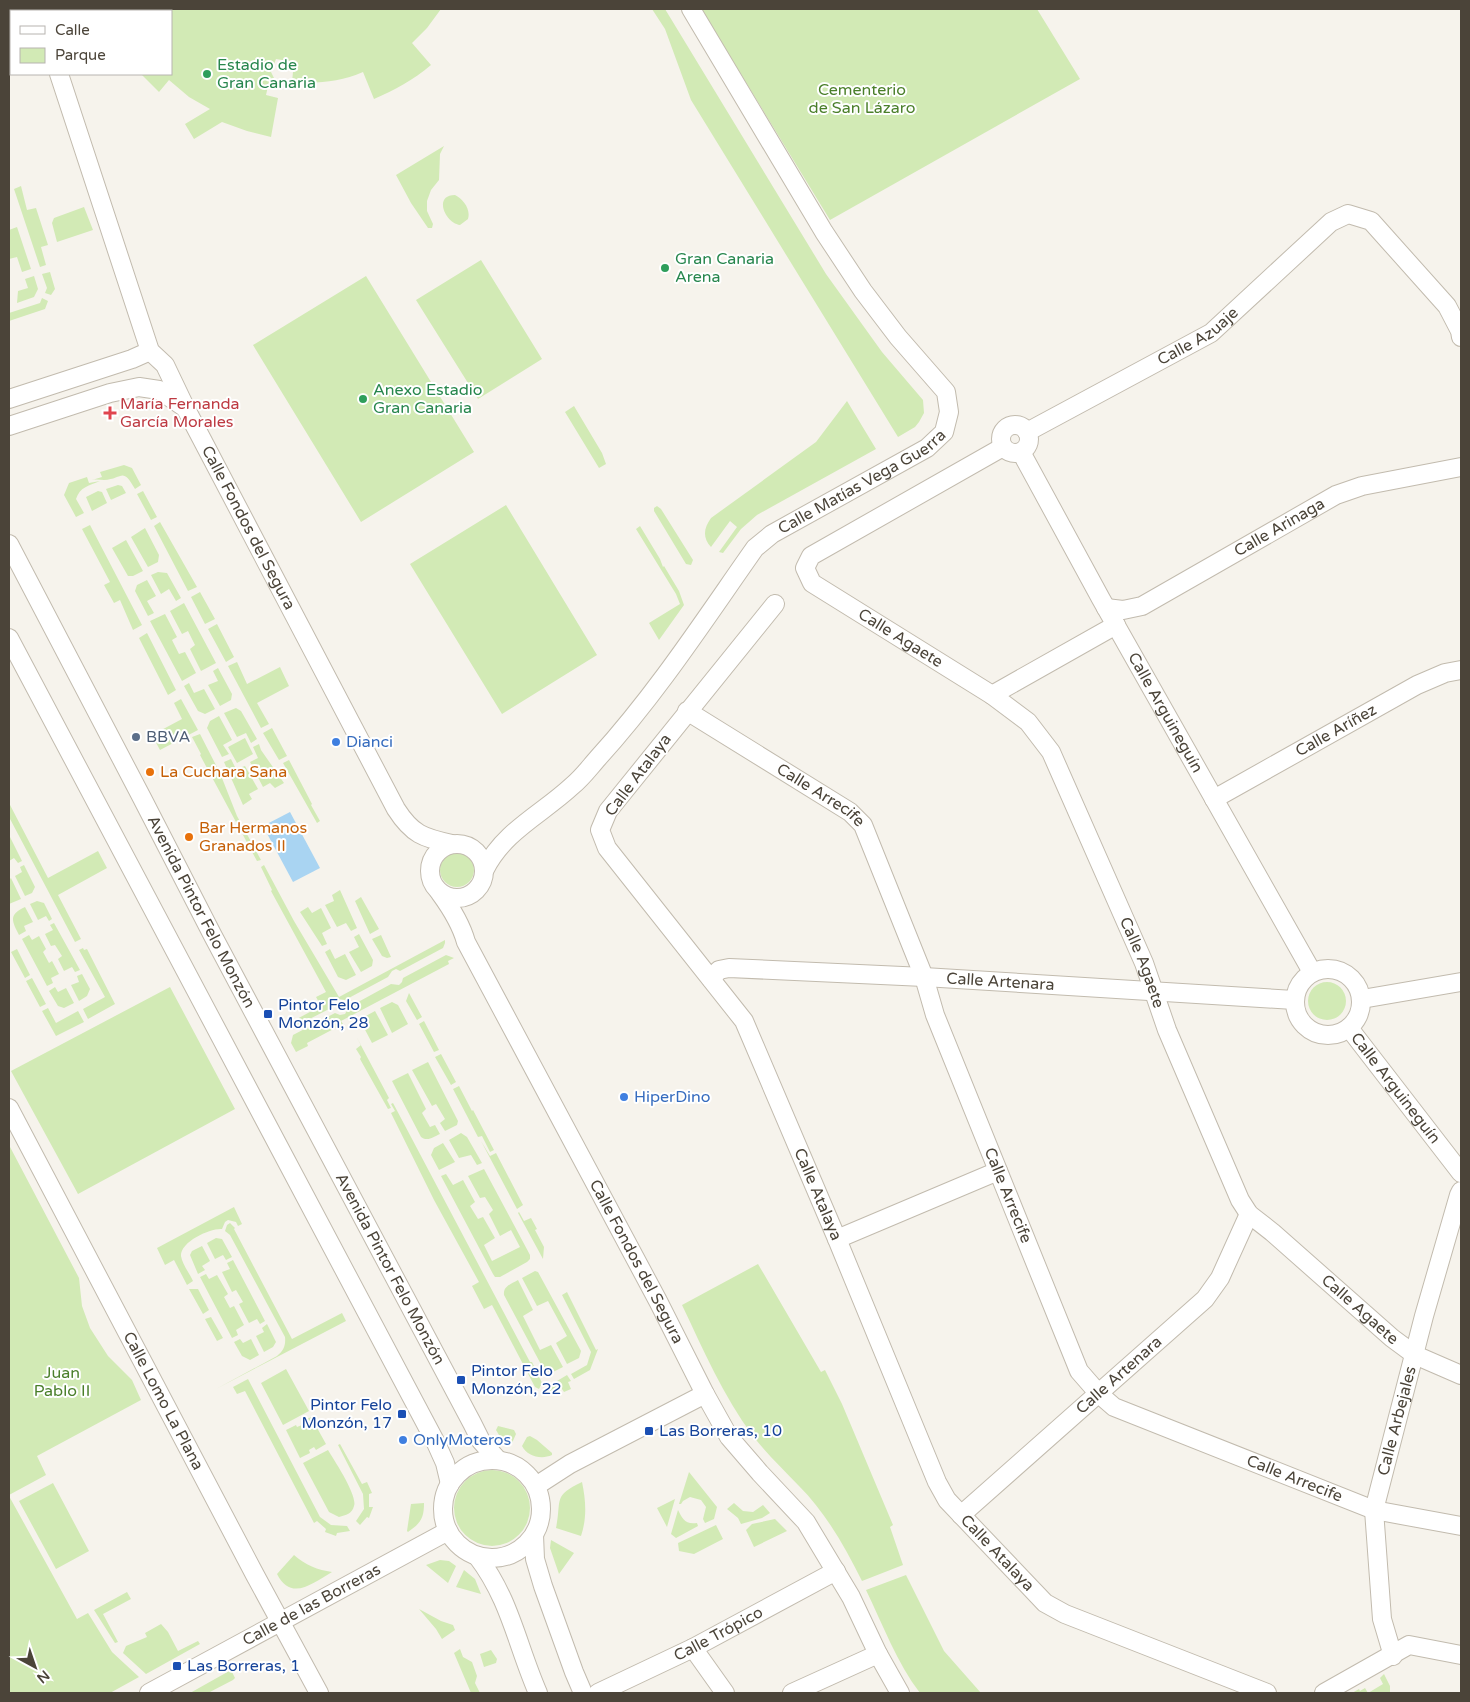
<svg xmlns="http://www.w3.org/2000/svg" width="1470" height="1702" viewBox="0 0 1470 1702" font-family="'Varela Round',sans-serif">
	<style>
		.green { fill: #d2eab5 }
		.water { fill: #a9d4f2 }
		.lines { fill: none; stroke-linecap: round; stroke-linejoin: round }
		.minor-casing { stroke: #c2bbae; stroke-width: 20 }
		.minor { stroke: #fff; stroke-width: 18 }
		.leisure-dot { fill: #2e9e5b; stroke: #fff; stroke-width: 2 }
		.health-dot { fill: #e0444e; stroke: #fff; stroke-width: 2 }
		.service-dot { fill: #5c6f8a; stroke: #fff; stroke-width: 2 }
		.shop-dot { fill: #3f7fe0; stroke: #fff; stroke-width: 2 }
		.food-dot { fill: #e8710a; stroke: #fff; stroke-width: 2 }
		.transit-dot { fill: #1a4fb4; stroke: #fff; stroke-width: 2 }
		.labels { text-anchor: middle; dominant-baseline: central; stroke-width: 4; stroke-linejoin: round; paint-order: stroke }
		.leisure-label { font-size: 16px; fill: #27864d; stroke: #fff; text-anchor: start }
		.park-label { font-size: 16px; fill: #4a7f2a; stroke: #fff }
		.street-label { font-size: 16px; fill: #4b4439; stroke: #fff }
		.health-label { font-size: 16px; fill: #be3a42; stroke: #fff; text-anchor: start }
		.service-label { font-size: 16px; fill: #4e5e75; stroke: #fff; text-anchor: start }
		.shop-label { font-size: 16px; fill: #366cbe; stroke: #fff; text-anchor: start }
		.food-label { font-size: 16px; fill: #c56008; stroke: #fff; text-anchor: start }
		.transit-label { font-size: 16px; fill: #164399; stroke: #fff; text-anchor: start }
	</style>
	<rect width="100%" height="100%" fill="#f6f3ec"/>
	<!-- green -->
	<path class="green" d="M88 9H441L427 28 412 43 431 65C413 80 395 90 374 99L363 72C340 82 317 84 292 82L294 62 276 59 271 72 274 78 269 82 266 95 278 98 271 137 247 131 222 122 194 139 185 124 210 109 189 97 169 80 159 92 141 74H171V11H90Z
		M652 9H665L826 274 882 352 923 400 924 413 919 422 915 427 898 437 691 100 665 29Z
		M701 9H1037L1080 79 830 220Z
		M444 146 440 154 439 180 431 190 427 201V211L433 224 432 228H428L411 203 396 175Z
		M21 186 27 210 36 208 48 245 41 247 46 265 40 267 14 189Z
		M455 195C463 199 471 209 468 219L460 225C445 223 433 195 455 195Z
		M84 207 93 230 57 242 52 223 54 218Z
		M17 227 31 269 22 272 17 257 9 259V230Z
		M481 260 542 359 478 399 416 300Z
		M50 272 55 289 51 295 45 293 47 288 42 274Z
		M34 276 38 289 34 297 17 303 18 291 28 288 25 279Z
		M366 276 474 452 361 522 253 345Z
		M42 298 48 301 45 309 9 321V313L40 303Z
		M847 401 876 449 757 515 741 529 723 553 719 552 737 527 730 521 711 547C702 537 704 528 711 518L816 442Z
		M574 406 602 453 606 464 599 468 565 412Z
		M124 465 132 468 141 485 135 489C122 466 123 479 104 480 100 480 97 479 92 480L102 477 100 472Z
		M87 477 89 483 100 481C88 486 80 487 76 499L84 513 76 517 64 495 69 483Z
		M118 485 122 486 126 493 111 500 106 489Z
		M98 491 102 492 107 503 92 511 86 497Z
		M143 491 157 517 151 520 137 494Z
		M506 505 597 655 502 714 410 564Z
		M657 506 661 509 693 560 691 565 686 564 654 511V508Z
		M160 522 197 587 188 591 154 526Z
		M90 525 142 625 133 630 120 600 114 603 104 585 110 582 82 529Z
		M640 526 660 559 663 567 664 566 679 591 684 605 659 640 649 623 680 604 676 594 636 529Z
		M145 528 159 555 158 562 148 567 131 537Z
		M126 540 143 571 133 576H128L112 548Z
		M158 572 167 573 181 598 176 601 169 589 161 594 151 575Z
		M147 580 156 596 147 601 154 613 148 616 135 591 137 585Z
		M200 592 215 619 205 624 191 597Z
		M184 603 216 663 201 671 190 649 195 645 188 631 182 634 170 611Z
		M165 614 177 637 172 640 179 654 185 652 196 673 182 681 150 621Z
		M217 624 234 657 226 662 208 629Z
		M147 633 176 690 168 695 139 638Z
		M237 662 247 684 280 667 289 686 257 703 269 724 261 728 228 666Z
		M218 668 232 694 231 700 220 706 208 685 218 681 213 671Z
		M189 683 194 693 204 689 215 709 205 714 198 711 184 686Z
		M181 699 198 730 160 750 152 735 182 719 174 703Z
		M236 708 241 711 257 739 251 743 246 733 237 737 224 713Z
		M219 716 232 740 223 745 229 754 222 757 207 728 210 721Z
		M272 728 287 756 279 760 263 733Z
		M200 734 220 773 237 816 261 860 257 861 200 755 201 754 192 737Z
		M245 738 253 754 237 763 228 747Z
		M259 744 261 750 284 783 275 788 270 783 263 787 250 762 258 758 253 747Z
		M231 759 236 769 245 766 258 789 249 794 252 799 243 805 224 762Z
		M289 760 312 804 311 805 320 821 317 823 283 763Z
		M9 803 48 878 98 851 107 868 58 895 81 939 75 942 9 817Z
		M9 835 22 861 18 863 14 858 9 861Z
		M440 870a17 17 0 1 1 34 0a17 17 0 1 1-34 0Z
		M24 865 35 887 32 893 25 896 15 876 22 872 20 867Z
		M264 865 294 921 339 997 445 940V943L443 948 400 971 396 969 392 971 388 977 345 1000 338 999 335 1001 333 1007 290 1029 282 1027 321 1006 316 997 326 992 271 891 272 890 261 867Z
		M11 878 21 899 9 904V880Z
		M340 890 357 928 351 931 346 923 337 927 325 905 334 901 332 895Z
		M361 897 379 929 370 934 355 901Z
		M37 901 44 903 52 919 49 921 46 916 38 920 30 904Z
		M25 907 33 922 24 926 26 931 19 935C12 921 8 915 25 907Z
		M308 907 312 913 321 908 331 928 322 933 327 944 322 946 300 912Z
		M54 923 80 970 75 972 72 967 64 971 58 959 62 956 55 945 51 946 45 934 53 930 50 925Z
		M359 934 373 960 372 966 361 972 349 952 359 947 354 937Z
		M29 935 32 940 39 936 46 949 43 952 49 963 52 961 59 974 51 978 53 983 47 986 22 939Z
		M381 935 391 957 387 958 382 956 372 939Z
		M83 948 84 950 87 949 115 1004 88 1019 83 1009 105 997 79 950Z
		M17 949 30 975 25 978 11 952Z
		M330 949 335 959 345 954 356 975 346 980 338 977 325 952Z
		M446 955 454 958 448 961 449 964 341 1021 343 1024 307 1043 308 1046 296 1052 291 1043 293 1035 335 1013 340 1015 345 1014 349 1007 391 984 399 985 402 982 403 978Z
		M82 974 90 989 87 996 79 1001 71 985 79 982 77 976Z
		M32 978 46 1004 40 1007 26 981Z
		M1308 1001a19 19 0 1 1 38 0a19 19 0 1 1-38 0Z
		M55 987 58 992 66 988 74 1003 64 1008 58 1006 49 991Z
		M170 987 235 1109 78 1194 11 1071Z
		M409 993 422 1017 417 1020 406 1001Z
		M392 1002 398 1005 408 1024 392 1033 380 1008Z
		M48 1008 56 1023 78 1011 84 1022 56 1036 42 1011Z
		M375 1011 388 1035 372 1043 362 1024 364 1017Z
		M424 1021 439 1050 434 1052 419 1024Z
		M356 1036 389 1098 387 1100 391 1108 388 1109 360 1059 361 1057 356 1049 361 1045Z
		M441 1054 456 1082 451 1085 435 1057Z
		M428 1062 458 1121 457 1125 445 1131 440 1123 445 1119 436 1104 432 1106 412 1070Z
		M408 1073 426 1109 422 1113 430 1127 435 1125 440 1134C433 1137 428 1142 421 1137L392 1081Z
		M459 1086 472 1111 473 1110 494 1150 490 1152 482 1136 478 1137 453 1089Z
		M393 1103 530 1362H532L542 1383 539 1389 535 1387 492 1305 484 1309 472 1286 479 1282 434 1200 391 1113 395 1111 391 1104Z
		M461 1133 467 1137 482 1163 477 1165 471 1155 459 1158 449 1140Z
		M481 1141 490 1156 496 1153 523 1205 517 1209Z
		M443 1143 455 1162 439 1170 431 1155 434 1148Z
		M9 1145 79 1278 82 1306 90 1328 108 1356 132 1380 141 1400 37 1456 46 1475 9 1495Z
		M484 1169 530 1255V1259L527 1262 500 1277H495L493 1274 441 1176 446 1174 453 1185 463 1180 475 1202 470 1206 478 1219 483 1217 495 1238 484 1245 492 1261 520 1247 511 1230 500 1236 489 1214 493 1210 485 1197 480 1198 468 1176Z
		M234 1207 242 1224 238 1226 236 1222 228 1220 225 1222 222 1229C210 1228 180 1242 181 1256 182 1264 190 1274 193 1281L187 1285 174 1260 165 1265 157 1248Z
		M519 1212 524 1221 531 1218 537 1229 535 1230 544 1247 543 1259 518 1213Z
		M230 1223 235 1228 234 1229 292 1339 342 1313 346 1321 216 1389 277 1356C283 1351 286 1346 285 1337L230 1235 225 1231 227 1225Z
		M216 1238 222 1239 232 1257 226 1260 223 1255 215 1259 207 1243Z
		M202 1246 210 1261 202 1266 205 1270 198 1274 190 1255 192 1251Z
		M233 1260 265 1321 260 1324 257 1319 249 1323 239 1304 243 1302 236 1290 232 1292 222 1272 230 1269 227 1263Z
		M758 1264 821 1372 825 1370 842 1404 893 1525 890 1527 903 1565 862 1581C845 1547 826 1513 799 1486 783 1469 767 1454 753 1436 723 1396 703 1349 682 1305Z
		M535 1271 538 1272 581 1351 579 1358 567 1364 556 1343 567 1336 548 1301 537 1306 522 1278Z
		M206 1274 209 1279 217 1275 228 1294 224 1297 230 1308 234 1306 244 1325 236 1330 238 1335 232 1338 200 1277Z
		M518 1280 533 1310 523 1316 540 1350 551 1345 563 1367 551 1373 544 1370 504 1295C503 1286 511 1284 518 1280Z
		M189 1289H198L209 1310 203 1314Z
		M567 1292 596 1350 598 1349 590 1370 574 1379 571 1374 587 1365 591 1352 562 1295Z
		M211 1317 223 1338 217 1341 205 1319Z
		M267 1324 276 1342 273 1347 264 1352 256 1336 264 1332 262 1328Z
		M240 1339 243 1343 251 1339 259 1355 250 1360 242 1356 234 1342Z
		M286 1369 309 1411 283 1425 261 1383Z
		M567 1375 571 1381 568 1382 571 1389 564 1392 560 1386 549 1392 545 1391 548 1383 552 1384Z
		M248 1379 320 1517 331 1525 347 1526 350 1531 337 1533 336 1536 325 1532 326 1529 317 1521 314 1523 245 1391 237 1394 233 1387Z
		M311 1417 326 1444 316 1450 314 1447 309 1450 310 1453 300 1458 286 1430 296 1425 297 1427 302 1425 301 1422Z
		M498 1426 514 1430 516 1434 512 1443 509 1444 502 1440 496 1430Z
		M530 1436 537 1440 552 1453V1455C541 1460 527 1456 522 1446L527 1437Z
		M340 1444 362 1484 367 1482 372 1493 369 1494V1507H373L369 1518 367 1517 360 1525 356 1521 364 1509 363 1494 338 1445Z
		M328 1450C334 1460 358 1496 354 1506 352 1514 346 1515 339 1517L329 1512 303 1463Z
		M454 1508a38 38 0 1 1 76 0a38 38 0 1 1-76 0Z
		M689 1472 717 1507 714 1519 705 1523 703 1519 706 1507 701 1500 690 1497 683 1501 681 1504H679Z
		M582 1482C586 1501 587 1518 581 1536L556 1528C562 1500 552 1496 582 1482Z
		M53 1483 89 1551 56 1569 19 1501Z
		M9 1496 77 1619 88 1613 112 1652 139 1677 110 1693H9Z
		M675 1499 667 1527 657 1508Z
		M424 1503C424 1518 421 1523 408 1532L407 1531 411 1504Z
		M734 1503 743 1511 753 1512 763 1505 770 1513 762 1518 741 1524 738 1518 727 1509Z
		M678 1510C682 1518 685 1525 697 1523L698 1526 676 1538 671 1534Z
		M775 1519 787 1531 754 1547 746 1530 752 1524Z
		M716 1525 723 1539 694 1554 679 1551 678 1543Z
		M551 1540 574 1553 559 1574 550 1548Z
		M294 1555C305 1565 318 1570 332 1572 313 1583 291 1602 277 1574Z
		M440 1560 449 1561 456 1566 448 1583 426 1565Z
		M464 1570 475 1579 481 1594 456 1587Z
		M906 1575 944 1651 981 1693H920C897 1663 883 1625 866 1590Z
		M127 1592 131 1599 103 1614 118 1642 115 1643 94 1610Z
		M419 1609 441 1621 453 1625 455 1630 442 1639 436 1629Z
		M161 1624 168 1632 178 1651 198 1641 200 1644 146 1674 123 1653 126 1646 147 1637 145 1633Z
		M460 1649 463 1657 472 1662 477 1676 475 1683 480 1693H471L454 1653Z
		M491 1650 497 1659 496 1663 484 1667 480 1654Z
		M231 1670 235 1678 233 1680 208 1693H190Z
		M1384 1674 1390 1686V1693H1352L1359 1689 1360 1691 1365 1688 1368 1693 1383 1684 1380 1678Z"/>
	<!-- water -->
	<path class="water" d="M290 812 320 868 293 882 263 826Z"/>
	<g class="lines">
		<defs>
			<g id="minor">
				<path d="M37 9 38 11"/>
				<path id="s1" d="M59 74 150 351 165 365 186 409 396 809C412 834 423 838 452 844"/>
				<path d="M9 399 132 359 150 351"/>
				<circle cx="1015" cy="439" r="14"/>
				<path d="M9 426 110 393 139 387 159 390 184 407"/>
				<path id="s2" d="M1027 432 1211 333 1331 222 1348 214 1371 221 1447 306 1460 331 1461 337"/>
				<path id="s3" d="M1003 447 811 556 805 568 812 583 992 695 1028 722 1051 752 1144 963 1167 1030 1240 1200 1249 1214 1272 1232 1392 1338 1415 1355 1461 1375"/>
				<path id="s4" d="M1021 452 1101 599 1312 972"/>
				<path id="s5" d="M9 544 142 798 213 936 472 1423 481 1441 498 1460"/>
				<path id="s6" d="M775 604 608 811 600 830 607 848 744 1021 837 1239 937 1482 947 1500 1045 1603 1065 1614 1267 1693"/>
				<path id="s7" d="M1106 608 1123 610 1142 606 1336 495 1362 486 1461 467"/>
				<path d="M9 638 436 1443 445 1463 450 1484"/>
				<path d="M992 695 1116 625"/>
				<path id="s8" d="M687 711 850 812 863 825 924 977 935 1015 1079 1371 1099 1394 1114 1407 1374 1510 1461 1526"/>
				<path id="s9" d="M1214 799 1417 685 1445 673 1461 670"/>
				<circle cx="457" cy="871" r="27"/>
				<path id="s10" d="M485 869C504 831 542 814 572 786 582 778 590 767 598 758 657 693 705 619 755 548L772 534 927 448 944 432 949 412 946 392 898 337 863 291 824 232 691 9"/>
				<path id="s11" d="M440 893C451 908 461 924 466 942L658 1301 705 1394 729 1437 760 1473 806 1522 851 1597 878 1654 900 1693"/>
				<circle cx="1328" cy="1002" r="33"/>
				<path id="s12" d="M711 979 719 970 729 968 924 977 1294 1000"/>
				<path d="M1362 999 1461 982"/>
				<path id="s13" d="M1349 1028 1461 1173"/>
				<path id="s14" d="M9 1108 255 1575 319 1693"/>
				<path d="M837 1239 998 1171"/>
				<circle cx="492" cy="1509" r="49"/>
				<path d="M536 1486 570 1464 705 1394"/>
				<path id="s15" d="M961 1515 1205 1299 1220 1278 1249 1214"/>
				<path d="M534 1535 535 1559 543 1586 574 1672 583 1693"/>
				<path d="M477 1556C510 1599 517 1645 538 1693"/>
				<path d="M693 1648 725 1693"/>
				<path id="s16" d="M1393 1656 1382 1619 1374 1510 1424 1316 1459 1195 1461 1191"/>
				<path id="s17" d="M149 1693 448 1531"/>
				<path id="s18" d="M598 1693 693 1648 836 1571"/>
				<path d="M792 1693 878 1654"/>
				<path d="M1324 1693 1409 1645 1461 1655"/>
			</g>
		</defs>
		<!-- minor casing -->
		<use href="#minor" class="minor-casing"/>
		<!-- minor -->
		<use href="#minor" class="minor"/>
	</g>
	<!-- markers -->
	<g class="leisure-dot">
		<circle cx="207" cy="74" r="5"/>
		<circle cx="665" cy="268" r="5"/>
		<circle cx="363" cy="399" r="5"/>
	</g>
	<path class="health-dot" d="M107.5 405.5h5v5h5v5h-5v5h-5v-5h-5v-5h5z"/>
	<circle class="service-dot" cx="136" cy="737" r="5"/>
	<g class="shop-dot">
		<circle cx="336" cy="742" r="5"/>
		<circle cx="624" cy="1097" r="5"/>
		<circle cx="403" cy="1440" r="5"/>
	</g>
	<g class="food-dot">
		<circle cx="150" cy="772" r="5"/>
		<circle cx="189" cy="837" r="5"/>
	</g>
	<g class="transit-dot">
		<rect x="263" y="1009" width="10" height="10" rx="2.5"/>
		<rect x="456" y="1375" width="10" height="10" rx="2.5"/>
		<rect x="397" y="1409" width="10" height="10" rx="2.5"/>
		<rect x="644" y="1426" width="10" height="10" rx="2.5"/>
		<rect x="172" y="1661" width="10" height="10" rx="2.5"/>
	</g>
	<g class="labels">
		<!-- leisure labels -->
		<g class="leisure-label">
			<text x="217" y="65">Estadio de<tspan x="217" dy="18">Gran Canaria</tspan></text>
			<text x="675" y="259">Gran Canaria<tspan x="675" dy="18">Arena</tspan></text>
			<text x="373" y="390">Anexo Estadio<tspan x="373" dy="18">Gran Canaria</tspan></text>
		</g>
		<!-- park labels -->
		<g class="park-label">
			<text x="862" y="90">Cementerio<tspan x="862" dy="18">de San Lázaro</tspan></text>
			<text x="62" y="1373">Juan<tspan x="62" dy="18">Pablo II</tspan></text>
		</g>
		<!-- street labels -->
		<g class="street-label">
			<text stroke="none"><textPath href="#s2" startOffset="196">Calle Azuaje</textPath></text>
			<text stroke="none"><textPath href="#s10" startOffset="548">Calle Matías Vega Guerra</textPath></text>
			<text stroke="none"><textPath href="#s1" startOffset="495">Calle Fondos del Segura</textPath></text>
			<text stroke="none"><textPath href="#s7" startOffset="195">Calle Arinaga</textPath></text>
			<text stroke="none"><textPath href="#s3" startOffset="355">Calle Agaete</textPath></text>
			<text stroke="none"><textPath href="#s4" startOffset="298">Calle Arguineguín</textPath></text>
			<text stroke="none"><textPath href="#s9" startOffset="140">Calle Aríñez</textPath></text>
			<text transform="translate(638 775) rotate(-53)">Calle Atalaya</text>
			<text stroke="none"><textPath href="#s8" startOffset="158">Calle Arrecife</textPath></text>
			<text stroke="none"><textPath href="#s5" startOffset="415">Avenida Pintor Felo Monzón</textPath></text>
			<text stroke="none"><textPath href="#s3" startOffset="775">Calle Agaete</textPath></text>
			<text stroke="none"><textPath href="#s12" startOffset="294">Calle Artenara</textPath></text>
			<text stroke="none"><textPath href="#s13" startOffset="76">Calle Arguineguín</textPath></text>
			<text stroke="none"><textPath href="#s6" startOffset="715">Calle Atalaya</textPath></text>
			<text stroke="none"><textPath href="#s8" startOffset="608">Calle Arrecife</textPath></text>
			<text stroke="none"><textPath href="#s11" startOffset="418">Calle Fondos del Segura</textPath></text>
			<text stroke="none"><textPath href="#s5" startOffset="819">Avenida Pintor Felo Monzón</textPath></text>
			<text stroke="none"><textPath href="#s3" startOffset="1195">Calle Agaete</textPath></text>
			<text stroke="none"><textPath href="#s15" startOffset="211">Calle Artenara</textPath></text>
			<text stroke="none"><textPath href="#s14" startOffset="331">Calle Lomo La Plana</textPath></text>
			<text stroke="none"><textPath href="#s16" startOffset="240">Calle Arbejales</textPath></text>
			<text stroke="none"><textPath href="#s8" startOffset="1042">Calle Arrecife</textPath></text>
			<text stroke="none"><textPath href="#s6" startOffset="1120">Calle Atalaya</textPath></text>
			<text stroke="none"><textPath href="#s17" startOffset="185">Calle de las Borreras</textPath></text>
			<text stroke="none"><textPath href="#s18" startOffset="134">Calle Trópico</textPath></text>
		</g>
		<!-- health labels -->
		<g class="health-label">
			<text x="120" y="404">María Fernanda<tspan x="120" dy="18">García Morales</tspan></text>
		</g>
		<!-- service labels -->
		<g class="service-label">
			<text x="146" y="737">BBVA</text>
		</g>
		<!-- shop labels -->
		<g class="shop-label">
			<text x="346" y="742">Dianci</text>
			<text x="634" y="1097">HiperDino</text>
			<text x="413" y="1440">OnlyMoteros</text>
		</g>
		<!-- food labels -->
		<g class="food-label">
			<text x="160" y="772">La Cuchara Sana</text>
			<text x="199" y="828">Bar Hermanos<tspan x="199" dy="18">Granados II</tspan></text>
		</g>
		<!-- transit labels -->
		<g class="transit-label">
			<text x="278" y="1005">Pintor Felo<tspan x="278" dy="18">Monzón, 28</tspan></text>
			<text x="471" y="1371">Pintor Felo<tspan x="471" dy="18">Monzón, 22</tspan></text>
			<text x="392" y="1405" text-anchor="end">Pintor Felo<tspan x="392" dy="18">Monzón, 17</tspan></text>
			<text x="659" y="1431">Las Borreras, 10</text>
			<text x="187" y="1666">Las Borreras, 1</text>
		</g>
	</g>
	<!-- border -->
	<rect width="1470" height="1702" fill="none" stroke="#4b4439" stroke-width="20"/>
	<!-- legend -->
	<rect x="10" y="10" width="162" height="65" fill="#ffffff" stroke="#b7b4b0"/>
	<rect x="20" y="26" width="25" height="8" fill="#ffffff" stroke="#b7b4b0"/>
	<text x="55" y="35" font-size="15" fill="#4b4439">Calle</text>
	<rect x="20" y="48" width="25" height="15" fill="#d2eab5" stroke="#b7b4b0"/>
	<text x="55" y="60" font-size="15" fill="#4b4439">Parque</text>
	<!-- north arrow -->
	<g transform="translate(35 1667) rotate(140)" stroke="#ffffff" stroke-width="4" paint-order="stroke">
	<path d="M0-4L9 19L0 12L-9 19Z" fill="#4b4439"/>
	<text y="-8" font-size="14" font-weight="bold" text-anchor="middle" fill="#4b4439">N</text>
	</g>
</svg>
